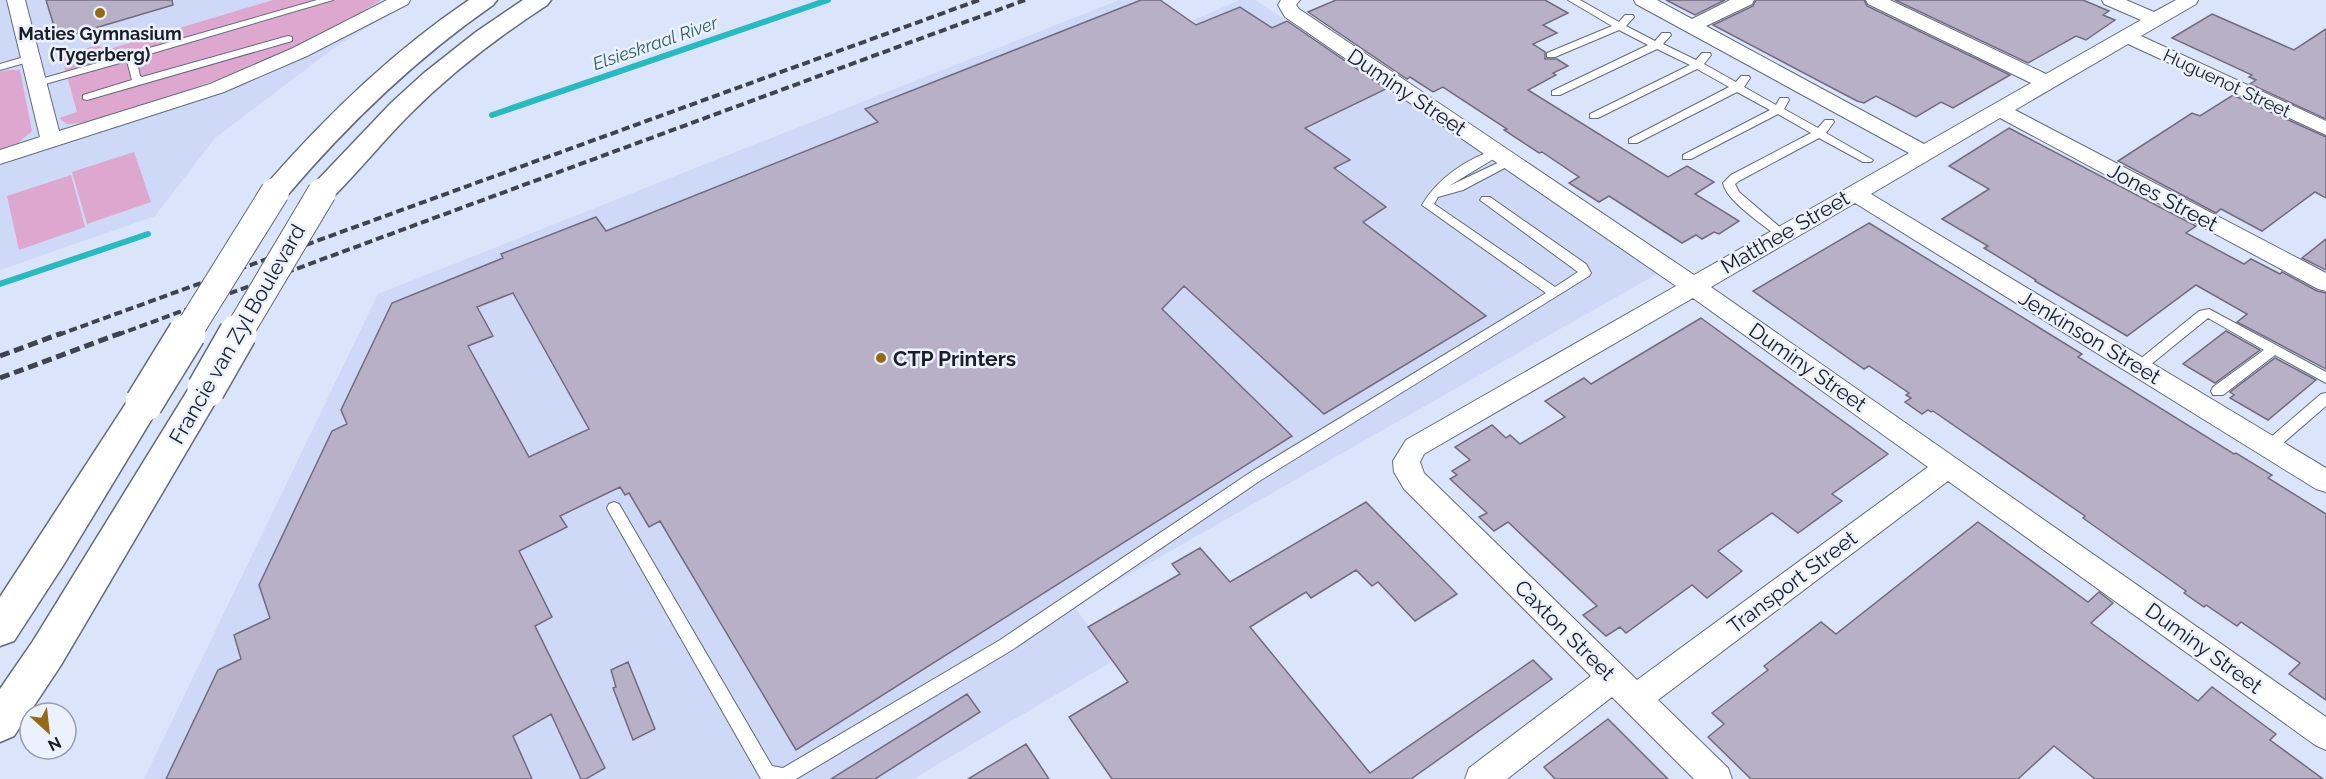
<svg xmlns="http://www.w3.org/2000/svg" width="2326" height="779" viewBox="0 0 2326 779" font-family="Raleway,sans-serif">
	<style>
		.built { fill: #cdd9f6 }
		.green { fill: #dea7d0 }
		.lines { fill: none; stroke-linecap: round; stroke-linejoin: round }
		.stream { stroke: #29b9bf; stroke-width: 6 }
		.building { fill: #b8b0c6; stroke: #726b7f; stroke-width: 1.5; fill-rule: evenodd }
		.service-casing { stroke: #636b7e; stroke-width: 2 }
		.minor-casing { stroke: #636b7e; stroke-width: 2 }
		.secondary-casing { stroke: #636b7e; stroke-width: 3 }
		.service { fill: #fff; fill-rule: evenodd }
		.minor { fill: #fff; fill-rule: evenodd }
		.secondary { fill: #fff; fill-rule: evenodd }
		.rail-far1 { stroke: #3f434e; stroke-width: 4; stroke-dasharray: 8 4; stroke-linecap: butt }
		.rail { stroke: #3f434e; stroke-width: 5; stroke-dasharray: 10 5; stroke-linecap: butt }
		.secondary-bridge-far1-casing { stroke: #636b7e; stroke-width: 30; stroke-linecap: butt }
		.secondary-bridge-casing { stroke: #636b7e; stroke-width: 40; stroke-linecap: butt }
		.secondary-bridge-far1 { stroke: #fff; stroke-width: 28 }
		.secondary-bridge { stroke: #fff; stroke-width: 37 }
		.poi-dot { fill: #956a16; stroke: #ebf1fe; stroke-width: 2 }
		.labels { text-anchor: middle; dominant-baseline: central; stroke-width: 5; stroke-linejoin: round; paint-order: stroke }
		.far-poi-label { font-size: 18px; font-weight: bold; fill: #1b1e26; stroke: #ebf1fe }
		.far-water-label { font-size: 18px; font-style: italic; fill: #2b6164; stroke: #ebf1fe }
		.far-street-label { font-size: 18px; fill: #1b1e26; stroke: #ebf1fe }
		.street-label { font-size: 21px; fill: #1b1e26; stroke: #ebf1fe }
		.poi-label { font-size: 21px; font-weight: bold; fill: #1b1e26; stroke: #ebf1fe; text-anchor: start }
	</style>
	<rect width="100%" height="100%" fill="#dae4fa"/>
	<!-- built -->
	<path class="built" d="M0 0H413L334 48 215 138 155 216 0 270Z
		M1119 0H1149L1182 25 1240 0H1255L1662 271 1074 606 1113 661 913 779H144L378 294Z"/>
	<!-- green -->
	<path class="green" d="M273 0H381C289 59 188 92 84 123L67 124 59 118 77 112 62 58 65 55 97 45 106 50Z
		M9 70H20L32 131 17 144 0 151V72Z
		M134 152 151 202 87 224 72 172Z
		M71 175 85 227 19 250 7 196Z"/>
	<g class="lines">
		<!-- stream -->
		<path class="stream" d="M492 115 828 0
			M0 284 148 234"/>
	</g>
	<!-- building -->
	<path class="building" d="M46 0H172L173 5 58 39Z
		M1141 0H1160L1196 25 1240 7 1272 28 1287 21 1386 89 1305 128 1350 160 1334 168 1386 207 1363 222 1486 316 1324 414 1184 286 1162 309 1292 436 796 750 660 521 649 527 629 493 625 495 620 487 560 516 567 527 519 551 552 617 535 626 605 768 586 779H581L551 714 513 736 532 779H166L218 670 241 659 234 635 270 618 259 585 332 431 347 424 341 410 392 303 503 258 501 254 596 217 606 231 878 122 865 109ZM513 293 589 429 529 457 468 346 493 336 477 307Z
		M1336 0H1545L1568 13 1543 25 1557 33 1533 44 1545 52V59H1557L1568 66 1553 73 1556 75 1528 90 1668 177 1687 166 1714 182 1695 194 1739 221 1719 234 1714 232 1702 239 1696 235 1682 243 1609 196 1599 202 1569 183 1579 177 1542 152 1539 153 1504 130 1507 129 1443 87 1433 92 1410 77 1407 79 1308 12Z
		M1666 0H1725L1695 15Z
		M1756 0H1864L1867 6 2010 75 1953 108 1941 102 1916 117 1876 96 1864 103 1857 101 1713 25 1753 6Z
		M1895 0H2083L2109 11 2103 15 2115 20 2086 40 2076 36 2028 63Z
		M2212 14 2294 50 2326 29V119L2250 84 2256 80 2249 77 2252 75 2172 38Z
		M2233 95 2326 137V198L2315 192 2262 231 2221 209 2216 213 2118 161 2192 113 2200 116Z
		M2009 128 2196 226 2186 233 2244 264 2251 259 2280 274 2282 272 2317 291 2326 293V369L2237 322 2247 314 2196 285 2127 336 2035 281 2036 280 1984 248 1988 246 1942 219 1989 189 1949 166Z
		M1869 223 2082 354 2078 357 2234 454 2236 453 2272 475 2268 478 2326 514V700L2289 674 2300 663 2241 622 2237 626 2206 605 2204 607 2184 593 2186 591 2083 518 2085 516 1933 411 1931 412 1928 410 1922 414 1905 402 1911 398 1906 395 1909 393 1869 366 1864 369 1753 291Z
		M2326 239V270L2302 258Z
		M1701 318 1888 454 1832 494 1842 501 1798 533 1772 513 1718 551 1742 571 1707 598 1692 585 1626 633 1620 627 1606 636 1583 615 1597 606 1508 522 1494 531 1479 517 1487 513 1450 479 1457 475 1452 471 1470 460 1455 447 1492 425 1506 438 1510 435 1520 444 1565 417 1545 401 1584 378 1591 384Z
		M2226 331 2260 350 2215 383 2183 364Z
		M2275 358 2316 380 2268 420 2230 398 2234 395 2230 392Z
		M1366 502 1457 594 1415 621 1378 582 1372 586 1356 570 1311 598 1306 592 1250 627 1370 773 1533 660 1552 679 1411 779H1112L1069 717 1128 682 1088 627 1180 574 1172 564 1200 548 1230 582Z
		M1978 522 2088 602 2099 592 2113 603 2091 623 2198 701 2212 687 2276 734 2270 740 2323 779H2095L2054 746 2018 779H1751L1708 737 1724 724 1712 713 1768 670 1764 666 1821 622 1836 634Z
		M628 662 655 729 633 740 613 688 616 687 611 670Z
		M967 694 980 712 875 779H831Z
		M1608 719 1668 779H1555L1544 767Z
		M1026 744 1049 779H968Z"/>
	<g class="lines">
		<defs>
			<path id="service" d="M317 0H333L136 58 140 76 142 77 288 36 292 37V41L87 100 83 99V95L132 80 127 61 38 86 33 83 34 81Z
				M1568 0H1580L1619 22 1625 15H1633L1634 17 1626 26 1655 41 1662 33H1670L1671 35 1663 44 1696 60 1702 53H1710L1711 55 1704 64 1736 82 1741 76H1749L1750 78 1744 87 1776 105 1780 98H1788L1789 100 1784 109 1818 128 1825 120H1833L1834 122 1826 133 1873 160 1871 162H1863L1819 138 1739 181 1735 184 1739 192 1788 234 1786 237H1778C1764 225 1726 201 1723 183L1731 175 1811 133 1778 114 1691 159H1683V155L1770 110 1737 92 1637 143H1629V139L1729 87 1697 69 1598 118H1590V114L1690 65 1657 49 1560 95H1552V91L1648 45 1619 30 1555 57H1547V53L1612 26Z
				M31 55 35 56V60L0 70V64Z
				M1496 150 1502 153 1500 155 1449 186 1506 159H1514V163L1463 190 1438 197 1434 204 1555 287 1578 272 1480 200 1482 197H1490L1586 264 1591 273 1589 276 1261 480 1012 650 796 779H761L609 512 607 508 609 504 614 502 619 504 772 766 783 768 1000 640 1251 472 1546 293 1422 205C1437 179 1467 158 1496 150Z
				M2209 309 2326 372V383L2275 355 2223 395H2213L2211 391 2213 387 2264 350 2208 318 2144 370H2134L2132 367 2134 364 2199 311Z
				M2326 393V406L2274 451H2264L2262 447 2264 443 2321 394Z"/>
			<path id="minor" d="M7 0H25L59 131 210 84 293 48 387 0H410L408 4 307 56 224 92 0 164V150L40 137Z
				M1281 0H1300L1296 5 1299 9 1694 275 1909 153 1636 4 1634 0H1657L1692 19 1730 0H1754L1752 4 1706 26 1924 144 2031 83 1868 4 1866 0H1890L2046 74 2141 20 2104 4 2102 0H2126L2154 12 2176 0H2198L2196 4 2141 36 2326 121V135L2128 44 2015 110 2326 273V291L2318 289 2000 118 1871 194 2326 468V492L2316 489 1855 203 1711 287 2326 717V750L2315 745 1948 481 1658 700 1728 768 1732 779H1694L1612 697 1507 779H1465L1469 768 1591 676 1404 489 1394 472 1393 461 1406 440 1676 286 1285 17 1278 5ZM1693 298 1928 467 1637 680 1424 473 1420 462 1424 454Z"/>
			<path id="secondary" d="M469 0H497L493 5C414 60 347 125 285 198L275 201 265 198 261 192 265 186C326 116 392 52 469 0Z
				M523 0H551L547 5C498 37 452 72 410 114 383 141 359 171 332 198L322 201 312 198 308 192 312 186 392 102 424 73 476 32Z
				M206 377 218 380 222 389 218 398 61 665 14 736 0 742V689L33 641 194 380Z
				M144 391 156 394 161 403 156 412 64 564 14 641 0 646V597L132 394Z"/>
		</defs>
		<!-- service casing -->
		<use href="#service" class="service-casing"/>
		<!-- minor casing -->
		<use href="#minor" class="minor-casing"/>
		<!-- secondary casing -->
		<use href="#secondary" class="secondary-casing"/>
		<!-- service -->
		<use href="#service" class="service"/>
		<!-- minor -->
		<use href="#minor" class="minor"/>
		<!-- secondary -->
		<use href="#secondary" class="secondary"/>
		<!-- rail-far1 -->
		<path class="rail-far1" d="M58 335 979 0
			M117 335 1025 0"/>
		<!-- rail -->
		<path class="rail" d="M0 356 62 333
			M0 378 121 333"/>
		<defs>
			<path id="secondary-bridge-far1" d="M186 335 275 192
				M237 335 322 192"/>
			<path id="secondary-bridge" d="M206 389 238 333
				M144 403 187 333"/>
		</defs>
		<!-- secondary-bridge-far1 casing -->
		<use href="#secondary-bridge-far1" class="secondary-bridge-far1-casing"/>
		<!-- secondary-bridge casing -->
		<use href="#secondary-bridge" class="secondary-bridge-casing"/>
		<!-- secondary-bridge-far1 -->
		<use href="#secondary-bridge-far1" class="secondary-bridge-far1"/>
		<!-- secondary-bridge -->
		<use href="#secondary-bridge" class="secondary-bridge"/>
	</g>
	<!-- markers -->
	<g class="poi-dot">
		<circle cx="100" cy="13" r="6"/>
		<circle cx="881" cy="358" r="6"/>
	</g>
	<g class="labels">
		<!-- far-poi labels -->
		<g class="far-poi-label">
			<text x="100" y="33">Maties Gymnasium<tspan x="100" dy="21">(Tygerberg)</tspan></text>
		</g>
		<!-- far-water labels -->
		<g class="far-water-label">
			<text transform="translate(655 43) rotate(-19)">Elsieskraal River</text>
		</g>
		<!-- far-street labels -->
		<g class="far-street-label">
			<text transform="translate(2227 83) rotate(25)">Huguenot Street</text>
		</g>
		<!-- street labels -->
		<g class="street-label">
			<text transform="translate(1407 92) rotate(34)">Duminy Street</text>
			<text transform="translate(2163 197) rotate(28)">Jones Street</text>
			<text transform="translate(1785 232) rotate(-30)">Matthee Street</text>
			<text transform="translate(237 334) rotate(-60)">Francie van Zyl Boulevard</text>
			<text transform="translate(2090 337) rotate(31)">Jenkinson Street</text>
			<text transform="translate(1808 367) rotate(35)">Duminy Street</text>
			<text transform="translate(1792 582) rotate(-37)">Transport Street</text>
			<text transform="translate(1565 630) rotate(45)">Caxton Street</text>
			<text transform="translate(2204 648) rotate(36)">Duminy Street</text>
		</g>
		<!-- poi labels -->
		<g class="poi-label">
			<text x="893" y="358">CTP Printers</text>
		</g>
	</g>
	<!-- north arrow -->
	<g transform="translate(48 731) rotate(153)"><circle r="28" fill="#ebf1fe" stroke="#989da8" stroke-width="1.5"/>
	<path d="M0-4.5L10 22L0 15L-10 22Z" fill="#956a16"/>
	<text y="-9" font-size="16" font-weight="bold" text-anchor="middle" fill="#1b1e26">N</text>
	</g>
</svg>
